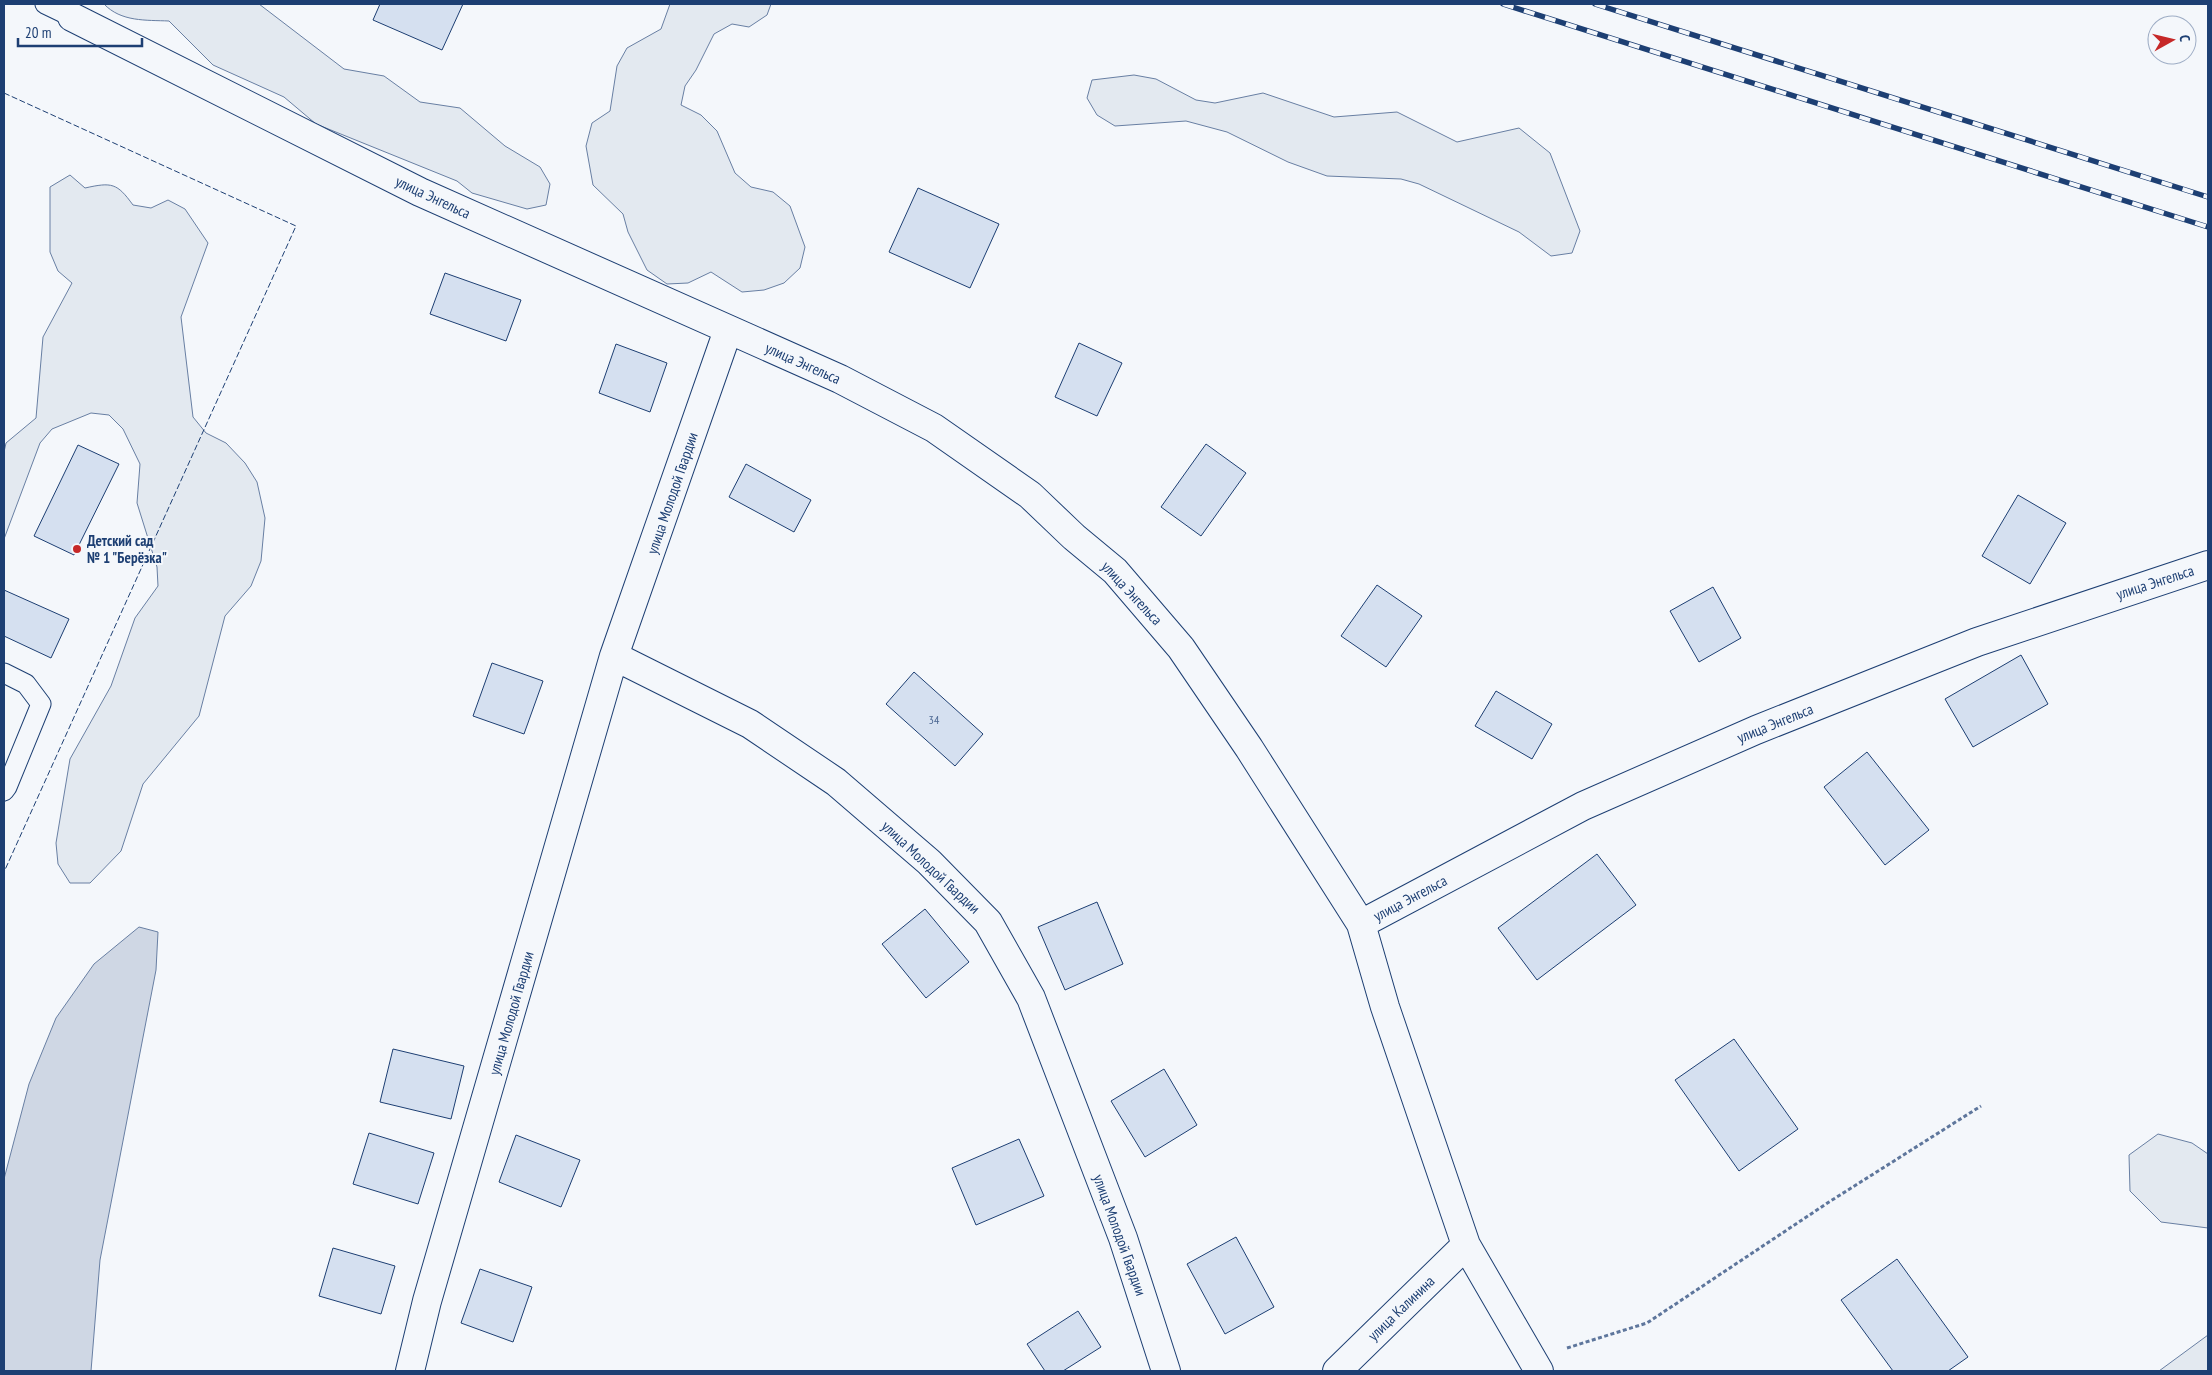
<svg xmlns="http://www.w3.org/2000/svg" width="2212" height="1375" viewBox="0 0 2212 1375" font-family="'PT Sans Narrow',sans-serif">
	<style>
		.green { fill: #e3e9f0; stroke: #687fa3 }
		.water { fill: #cfd7e4; stroke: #687fa3 }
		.building { fill: #d5e0f0; stroke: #1d3f73 }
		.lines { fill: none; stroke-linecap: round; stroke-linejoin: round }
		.lane-casing { stroke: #1d3f73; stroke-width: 21 }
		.street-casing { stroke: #1d3f73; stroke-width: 30 }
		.path { stroke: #5e769c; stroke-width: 3; stroke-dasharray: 4 2.5; stroke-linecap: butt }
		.lane { stroke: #f4f7fb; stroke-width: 19 }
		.street { stroke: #f4f7fb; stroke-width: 28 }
		.rail-casing { stroke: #1d3f73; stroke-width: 5.5 }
		.rail { stroke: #f4f7fb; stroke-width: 4; stroke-dasharray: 11; stroke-linecap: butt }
		.fence { stroke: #1d3f73; stroke-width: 1; stroke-dasharray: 6 2.5; stroke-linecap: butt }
		.poi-dot { fill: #c62828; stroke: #f4f7fb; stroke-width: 2 }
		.labels { text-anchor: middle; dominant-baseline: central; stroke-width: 4; stroke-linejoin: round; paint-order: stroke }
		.number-label { font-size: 12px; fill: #4b6792 }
		.street-label { font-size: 15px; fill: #1d3f73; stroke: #f4f7fb }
		.poi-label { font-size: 15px; font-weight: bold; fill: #1d3f73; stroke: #f4f7fb; text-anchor: start }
	</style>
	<rect width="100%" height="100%" fill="#f4f7fb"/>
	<!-- green -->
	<path class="green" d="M104 4H259L344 69 384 76 420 102 460 108 505 146 540 167 550 184 546 205 527 209 472 193 457 181 316 124 284 97 213 65 169 21C146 20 121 22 104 4Z
		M670 4H771L767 15 749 27 732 24 714 34 696 70 685 86 681 105 701 115 717 131 735 173 751 187 773 192 790 206 805 247 800 268 784 283 764 290 742 292 711 272 688 283 667 284 647 270 628 232 623 214 593 185 586 146 592 123 610 111 617 66 627 48 661 29Z
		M1134 75 1156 79 1196 100 1215 103 1263 93 1334 117 1397 112 1457 142 1519 128 1550 153 1580 231 1572 253 1551 256 1519 232 1419 184 1401 179 1327 176 1288 162 1227 132 1186 121 1115 126 1097 115 1087 98 1092 80Z
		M70 175 85 188C112 182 117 183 133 205L151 208 168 200 185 209 208 243 181 317 193 417 206 433 226 443 245 463 257 482 265 518 261 561 251 586 225 616 199 716 143 784 121 851 90 883H70L58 864 56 843 70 759 111 686 135 618 158 586 157 567 137 503 140 464 123 429 109 415 91 413 52 429 40 443 4 539V452L6 443 36 418 43 337 72 283 58 271 50 252V187Z
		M2158 1134 2192 1143 2208 1154V1228L2161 1222 2130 1191 2129 1155Z
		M2208 1335V1371H2159Z"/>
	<!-- water -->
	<path class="water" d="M139 927 158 932 156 970 100 1260 91 1371H4V1179L29 1084 56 1018 94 964Z"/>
	<!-- building -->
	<path class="building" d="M380 4H463L442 50 373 20Z
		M918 188 999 224 970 288 889 252Z
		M445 273 521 300 506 341 430 314Z
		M1079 343 1122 363 1097 416 1055 397Z
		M616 344 667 363 650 412 599 393Z
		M1206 444 1246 473 1201 536 1161 507Z
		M78 445 119 464 74 555 34 536Z
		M746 464 811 500 794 532 729 497Z
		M2018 495 2066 523 2030 584 1982 556Z
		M1377 585 1422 616 1386 667 1341 636Z
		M1713 587 1741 638 1699 662 1670 611Z
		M4 590 69 619 51 658 4 636Z
		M2021 655 2048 704 1973 747 1945 699Z
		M492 663 543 681 524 734 473 716Z
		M914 672 983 734 955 766 886 704Z
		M1496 691 1552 724 1532 759 1475 726Z
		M1867 752 1929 830 1885 865 1824 787Z
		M1597 854 1636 905 1537 980 1498 928Z
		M1097 902 1123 964 1065 990 1038 927Z
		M925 909 969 962 926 998 882 944Z
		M1734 1039 1798 1129 1739 1171 1675 1080Z
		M393 1049 464 1066 451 1119 380 1102Z
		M1164 1069 1197 1125 1145 1157 1111 1101Z
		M369 1133 434 1153 418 1204 353 1184Z
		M516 1135 580 1160 561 1207 499 1182Z
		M1019 1139 1044 1196 976 1225 952 1168Z
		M1236 1237 1274 1307 1225 1334 1187 1264Z
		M333 1248 395 1266 381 1314 319 1296Z
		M1897 1259 1968 1357 1948 1371H1893L1841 1300Z
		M480 1269 532 1287 513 1342 461 1323Z
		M1078 1311 1101 1347 1063 1371H1045L1027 1344Z"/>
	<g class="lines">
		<defs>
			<path id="lane" d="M45 4 72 17
				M4 673 26 684 41 704 7 787 4 791"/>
			<path id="street" d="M72 17 420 192 840 379 934 428 1030 495 1074 537 1115 571 1181 648 1249 748 1361 924 1385 1007 1466 1245 1539 1371
				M614 656 750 724 836 782 929 862 988 922 1031 998 1123 1238 1166 1371
				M1361 924 1583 806 1756 730 1977 642 2208 565
				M410 1371 427 1301 614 656 728 330
				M1337 1371 1466 1245"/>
		</defs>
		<!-- lane casing -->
		<use href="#lane" class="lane-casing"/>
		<!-- street casing -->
		<use href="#street" class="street-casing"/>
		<!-- path -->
		<path class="path" d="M1567 1348 1647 1323 1829 1202 1981 1106"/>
		<!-- lane -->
		<use href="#lane" class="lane"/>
		<!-- street -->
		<use href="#street" class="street"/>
		<defs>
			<path id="rail" d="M1503 4 2208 227
				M1595 4 2208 197"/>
		</defs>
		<!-- rail casing -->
		<use href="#rail" class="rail-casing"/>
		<!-- rail -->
		<use href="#rail" class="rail"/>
		<!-- fence -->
		<path class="fence" d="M4 93 296 226 4 872"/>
	</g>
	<!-- markers -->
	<circle class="poi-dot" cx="77" cy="549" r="5"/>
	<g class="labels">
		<!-- number labels -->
		<g class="number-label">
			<text x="934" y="719">34</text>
		</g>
		<!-- street labels -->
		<g class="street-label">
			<text transform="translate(433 197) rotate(25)">улица Энгельса</text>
			<text transform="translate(803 363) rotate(24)">улица Энгельса</text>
			<text transform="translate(672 493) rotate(-71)">улица Молодой Гвардии</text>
			<text transform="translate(2155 582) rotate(-18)">улица Энгельса</text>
			<text transform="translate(1132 593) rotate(47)">улица Энгельса</text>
			<text transform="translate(1775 723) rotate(-22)">улица Энгельса</text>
			<text transform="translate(931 867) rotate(43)">улица Молодой Гвардии</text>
			<text transform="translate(1410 898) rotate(-28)">улица Энгельса</text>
			<text transform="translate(511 1013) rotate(-74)">улица Молодой Гвардии</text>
			<text transform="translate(1120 1235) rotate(70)">улица Молодой Гвардии</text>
			<text transform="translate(1401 1308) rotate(-44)">улица Калинина</text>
		</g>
		<!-- poi labels -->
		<g class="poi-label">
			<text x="87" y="540">Детский сад<tspan x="87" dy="17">№ 1 "Берёзка"</tspan></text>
		</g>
	</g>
	<!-- border -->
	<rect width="2212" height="1375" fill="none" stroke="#1d3f73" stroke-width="10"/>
	<!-- north arrow -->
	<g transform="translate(2172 40) rotate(82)"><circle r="24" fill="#f4f7fb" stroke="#9eadc5"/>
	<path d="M0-4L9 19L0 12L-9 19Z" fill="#c62828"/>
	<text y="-8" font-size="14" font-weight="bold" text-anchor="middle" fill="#1d3f73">С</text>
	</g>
	<!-- scale -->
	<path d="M18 38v8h124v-8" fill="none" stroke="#1d3f73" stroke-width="2.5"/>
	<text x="25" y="38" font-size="15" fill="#1d3f73" stroke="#f4f7fb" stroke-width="4" paint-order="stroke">20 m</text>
</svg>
